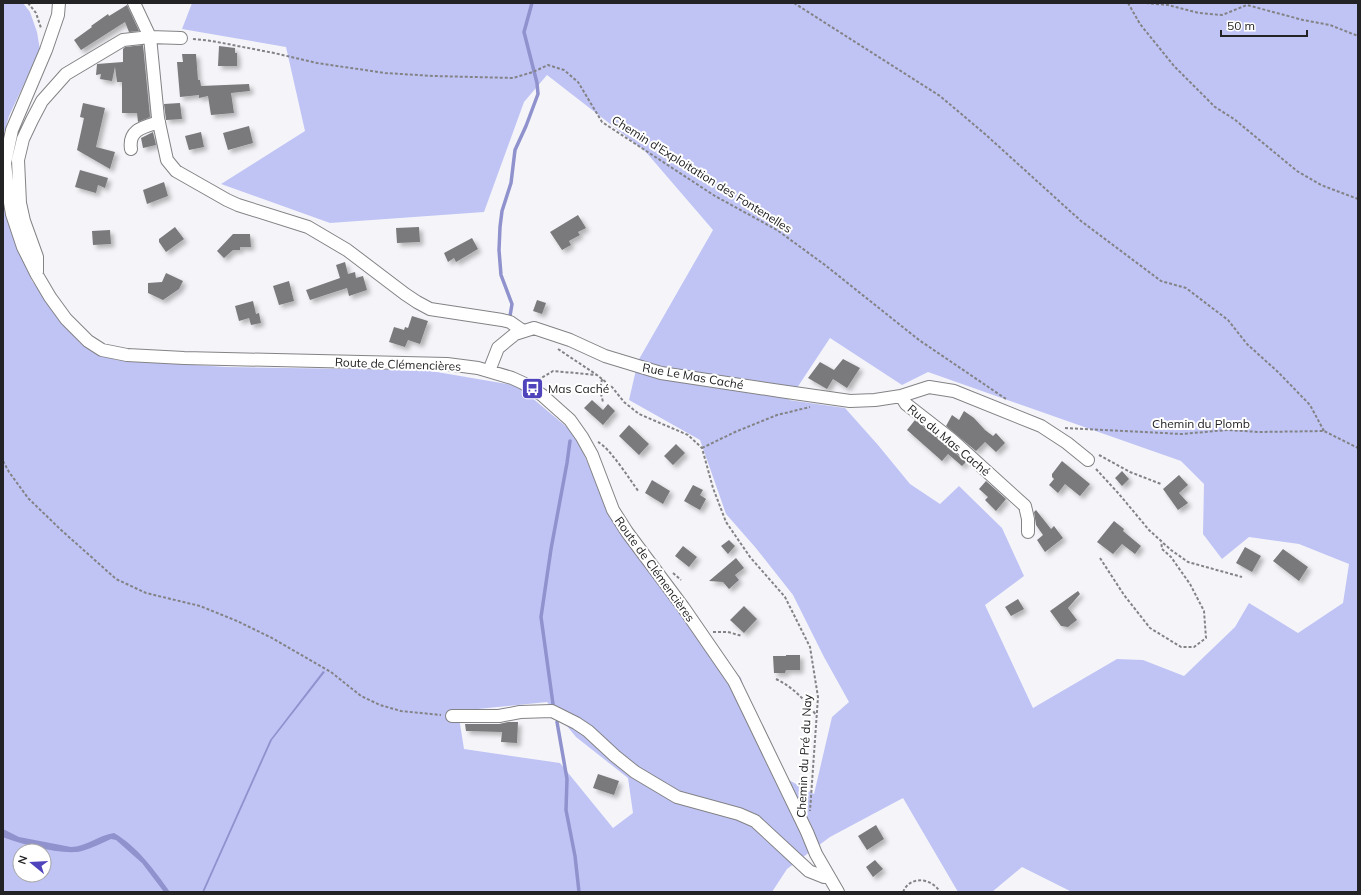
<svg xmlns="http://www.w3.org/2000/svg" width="1361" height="895" viewBox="0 0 1361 895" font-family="Mulish,sans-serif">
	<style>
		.green { fill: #c0c4f5; fill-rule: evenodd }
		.water { fill: #8f92cd }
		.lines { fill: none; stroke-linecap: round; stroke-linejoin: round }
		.stream { stroke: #8f92cd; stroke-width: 3.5 }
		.building { fill: #7a7a7d; filter: url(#shadow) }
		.minor-casing { stroke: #838386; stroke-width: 14 }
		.path { stroke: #838386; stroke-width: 2; stroke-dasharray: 3 2; stroke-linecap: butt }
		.minor { stroke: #fff; stroke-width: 12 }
		.labels { text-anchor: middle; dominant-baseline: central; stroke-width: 4; stroke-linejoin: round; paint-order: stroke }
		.street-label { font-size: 12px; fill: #232325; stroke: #fff }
		.poi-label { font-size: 12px; fill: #232325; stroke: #fff; text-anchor: start }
	</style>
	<defs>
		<filter id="shadow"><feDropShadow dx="3.5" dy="3.5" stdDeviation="2" flood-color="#0004"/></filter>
	</defs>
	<rect width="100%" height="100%" fill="#f5f5f9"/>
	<!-- green -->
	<path class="green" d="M3 3H23L30 12 37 32 40 50 9 116 3 137Z
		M192 3H1358V892H1072L1022 867 992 892H958L903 798 830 837 787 869 772 892H3V194L11 227 32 281 80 343 116 360 227 367 425 370 518 386 575 434 606 505 656 582 741 678 769 769 814 794 832 717 849 702 824 657 793 595 755 547 726 514 700 440 629 400 638 361 713 230 645 151 547 75 524 102 484 212 330 223 221 184 305 131 286 47 182 29ZM830 338 902 385 928 372 1181 461 1204 484 1203 534 1222 559 1249 537 1299 544 1349 564 1343 603 1298 633 1249 603 1235 627 1184 676 1143 660 1117 659 1033 708 985 605 1024 576 1002 528 959 486 940 504 910 484 878 445 845 408 789 400ZM547 702 576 737 628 778 633 813 613 828 560 763 464 749 458 711ZM20 851H44V875H20Z"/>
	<!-- water -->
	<path class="water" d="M323 671 325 672 272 740 204 892H202L270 740Z
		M3 829 19 837 71 847C86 847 99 835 114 833 137 846 155 871 170 892H164L142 863 116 840 111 839C102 843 92 848 82 851 65 856 19 844 3 837Z"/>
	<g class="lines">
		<!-- stream -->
		<path class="stream" d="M510 316 512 304 501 275 499 250 500 227 502 211 511 183 515 150 526 126 538 94 537 83 524 32 532 3
			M553 704 541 617 551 549 567 463 570 441
			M557 722 567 779 566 810 575 856 579 892"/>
	</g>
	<!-- building -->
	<path class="building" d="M127 5 139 31 129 32 125 22 81 50 74 40 92 27 91 26 108 14 109 16Z
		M143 45 150 117 138 122 137 113H122V82H117L115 67 112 81 100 79 101 74 96 75 97 64 123 62V49L125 47Z
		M219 46 235 48V53H237V66H218Z
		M182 54H196L198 80H200L201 86 249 84 250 91 231 93 234 113 211 115 208 96 199 98V95L180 97 177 62H183Z
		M83 103 105 108 96 147 115 152 110 169 77 150 84 118 80 117Z
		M180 103 182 119 166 120 164 104Z
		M249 126 253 143 228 150 223 133Z
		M153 132 156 145 143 148 141 138Z
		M201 132 204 147 189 150 185 136Z
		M80 170 108 178 105 188 98 185 96 193 75 187Z
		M164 182 168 196 147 204 143 190Z
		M578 215 586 228 578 232 580 235 569 241 571 245 562 250 550 232Z
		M175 227 184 239 166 252 159 242V239Z
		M419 227 420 242 397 243 396 228Z
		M110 230 111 244 93 245 92 231Z
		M233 234H250L251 247H240V250H233L224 258 217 251Z
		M472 238 478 249 456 262 454 258 448 262 444 253Z
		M345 262 348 274 355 272 356 278 363 276 367 290 349 296 347 288 310 300 306 290 340 278 336 265Z
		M166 273 183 281 179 289 163 300 148 293V283L162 282Z
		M289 281 294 301 279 305 273 286Z
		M537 300 546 303 542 314 533 311Z
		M253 301 256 314 259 313 261 323 251 325 249 318 239 321 235 306Z
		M412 316 428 321 420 344 408 340 405 347 389 342 394 327 404 330 405 327 408 328Z
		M843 359 860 368 847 388 833 379 827 389 808 378 820 362 834 370Z
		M592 400 603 410 608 404 615 411 603 425 584 408Z
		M964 411 974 418 985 430 993 436 996 433 1005 443 996 452 985 442 976 451 946 426 952 415 959 420Z
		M915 420 946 445 966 462 962 466 948 454 942 461 907 430Z
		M629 425 649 444 639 455 619 436Z
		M676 444 685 453 673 465 664 456Z
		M1062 461 1090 484 1080 496 1065 484 1058 493 1049 485 1054 479 1052 477V474Z
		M1122 471 1129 479 1122 486 1115 478Z
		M1179 475 1188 485 1179 493 1188 503 1178 510 1163 489Z
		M652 480 670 491 663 504 645 493Z
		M986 481 1006 499 996 511 985 500 988 497 979 489Z
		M693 485 703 490 700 495 706 499 700 510 684 501Z
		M1036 510 1051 529 1054 526 1063 538 1045 552 1037 540 1043 535 1036 525 1034 512Z
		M1114 521 1124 529 1123 531 1141 546 1135 554 1122 544 1113 554 1097 542Z
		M729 540 735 546 728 554 721 546Z
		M683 546 697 557 689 567 675 556Z
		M1245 547 1261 556 1252 572 1236 563Z
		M1283 549 1308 567 1299 581 1273 561Z
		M736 558 744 568 735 575 739 580 729 589 723 582 709 581Z
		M1078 591 1080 594 1068 608 1077 620 1068 627 1061 626 1050 611Z
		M1018 599 1024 609 1011 616 1005 607Z
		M744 606 757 619 744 633 730 620Z
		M786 655H800V670H786L785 673H774L773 656H786Z
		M508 722H518L517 743 501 742 502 732 466 731 465 724H499Z
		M598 774 619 781 614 795 593 788Z
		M876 825 884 839 867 850 858 836Z
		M875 860 883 869 873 877 866 867Z"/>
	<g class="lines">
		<defs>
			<path id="minor" d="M59 3 58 15 46 50 12 130 5 163 8 191 12 214 23 247 37 275 50 297 66 319 88 341 102 350 127 355 184 358 447 364 478 368 512 378 523 383 542 395 570 420 582 437 592 455 613 510 627 532 683 607 734 681 807 832 816 854 838 892
				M134 3 150 37 158 118 167 160 176 171 227 200 238 205 308 227 347 250 405 294 417 302 430 309 502 320 510 322 523 331
				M131 149C128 129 144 127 159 122
				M37 272V257L24 221 20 203 18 160 23 139 32 120 42 101 66 74 123 40 150 37 181 38
				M489 371 498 348 515 334 534 328 570 340 605 356 661 373 780 391 850 401 875 400 901 396 929 387 954 391 1041 426 1067 443 1088 460
				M901 396 906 404 951 439 1025 506 1028 519V532
				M452 716H499L520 712 552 711 576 723 588 731 615 756 635 772 677 797 739 814 755 821 809 871 824 877H828"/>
		</defs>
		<!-- minor casing -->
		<use href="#minor" class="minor-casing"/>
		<!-- path -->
		<path class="path" d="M28 3 36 13 41 28
			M794 3 940 96 985 134 1081 221 1161 281 1186 288 1228 320 1247 344 1278 372 1310 405 1324 431
			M1128 3 1140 24 1174 66 1215 107 1234 119 1297 171 1321 185 1358 199
			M1146 3 1168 5 1199 13 1222 15 1247 5 1303 20 1330 25 1358 36
			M193 39 212 41 274 53 317 63 385 73 433 76 513 78 533 72 548 65 564 70 578 82 602 122 715 196 777 230 825 265 919 340 1006 399
			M558 349 597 375 612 387 624 402 639 414 688 435 702 448 713 488 726 522 750 557 785 597 810 647 818 697 810 811
			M602 379 600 390 603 402
			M538 380 553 371 597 375
			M1065 428 1182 434 1227 430 1259 432 1324 431 1358 448
			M598 442C610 448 630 480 639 492
			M702 448 735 432 777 415 810 407
			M1099 455 1130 472 1161 484
			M3 461 9 472 28 498 60 529 116 579 146 593 200 606 237 621 272 638 331 672 361 696 380 705 401 711 441 715
			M1096 469 1119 494 1149 530 1171 550 1188 562 1242 577
			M1100 558 1124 595 1150 628 1181 647H1194L1206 638 1204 611 1190 584 1171 557 1162 549 1161 540
			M673 573 681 580
			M713 632H728L742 636
			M776 679C793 687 805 700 816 715
			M903 892C910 875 932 878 940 892"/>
		<!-- minor -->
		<use href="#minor" class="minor"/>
	</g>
	<!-- icons -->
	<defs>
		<symbol id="bus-square" viewBox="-11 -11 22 22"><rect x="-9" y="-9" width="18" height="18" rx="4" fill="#4f44bb" stroke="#fff"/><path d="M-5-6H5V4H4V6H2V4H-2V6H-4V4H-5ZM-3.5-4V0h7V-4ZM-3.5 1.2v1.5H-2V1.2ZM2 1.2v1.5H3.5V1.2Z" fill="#fff"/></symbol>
	</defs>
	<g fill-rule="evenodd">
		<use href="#bus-square" x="520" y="376" width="25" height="25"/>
	</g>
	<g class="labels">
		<!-- street labels -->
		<g class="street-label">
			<text transform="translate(702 174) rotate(32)">Chemin d'Exploitation des Fontenelles</text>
			<text transform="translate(398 364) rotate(2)">Route de Clémencières</text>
			<text transform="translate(693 376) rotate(10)">Rue Le Mas Caché</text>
			<text x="1201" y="423">Chemin du Plomb</text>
			<text transform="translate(949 440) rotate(40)">Rue du Mas Caché</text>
			<text transform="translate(655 569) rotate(54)">Route de Clémencières</text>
			<text transform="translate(804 756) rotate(-87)">Chemin du Pré du Nay</text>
		</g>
		<!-- poi labels -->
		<g class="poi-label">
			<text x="548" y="388">Mas Caché</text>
		</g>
	</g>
	<!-- border -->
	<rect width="1361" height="895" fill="none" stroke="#232325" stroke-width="8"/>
	<!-- north arrow -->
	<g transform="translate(32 863) rotate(288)"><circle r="19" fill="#ffffff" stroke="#a7a7a8"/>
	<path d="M0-3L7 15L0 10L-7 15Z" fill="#4f44bb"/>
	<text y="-6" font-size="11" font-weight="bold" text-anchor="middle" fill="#232325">N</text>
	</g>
	<!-- scale -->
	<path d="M1221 30v6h86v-6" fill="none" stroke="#232325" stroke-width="2"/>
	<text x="1227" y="30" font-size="12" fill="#232325" stroke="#ffffff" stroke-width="3" paint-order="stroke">50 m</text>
</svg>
